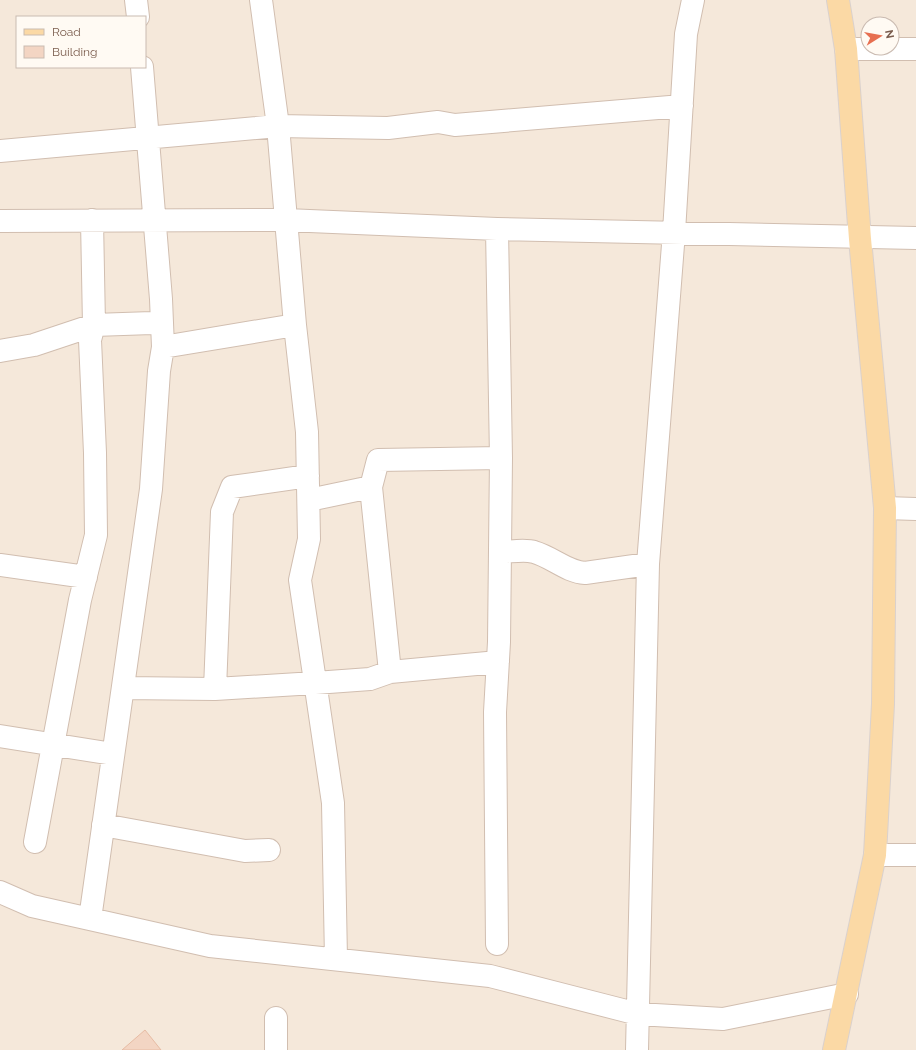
<svg xmlns="http://www.w3.org/2000/svg" width="916" height="1050" viewBox="0 0 916 1050" font-family="Raleway,sans-serif">
	<style>
		.residential { fill: #f5e8da; fill-rule: evenodd }
		.building { fill: #f3d5c3; stroke: #e6bba3 }
		.lines { fill: none; stroke-linecap: round; stroke-linejoin: round }
		.minor-casing { stroke: #d1beb0; stroke-width: 24 }
		.major-casing { stroke: #dad1cd; stroke-width: 24 }
		.minor { stroke: #fff; stroke-width: 22 }
		.major { stroke: #fbd9a5; stroke-width: 22 }
	</style>
	<rect width="100%" height="100%" fill="#fdf6ec"/>
	<!-- residential -->
	<path class="residential" d="M0 0H916V1050H0ZM17 17H145V67H17ZM868 24H892V48H868Z"/>
	<!-- building -->
	<path class="building" d="M145 1030 161 1050H122Z"/>
	<g class="lines">
		<defs>
			<path id="minor" d="M136 0 138 17
				M261 0 278 126 295 325 307 432 309 539 300 580 333 803 336 959
				M846 49H916
				M0 151 278 126 388 128 438 122 455 125 682 106
				M0 221 286 220 497 229 916 238
				M497 229 501 458 499 642 495 712 497 944
				M163 347 295 325
				M0 351 34 345 94 325 152 323
				M371 487 390 672
				M309 500 371 487 378 460 501 458
				M885 508 916 509
				M500 552C510 552 525 549 534 552 552 557 567 572 585 573L648 564
				M0 565 86 577
				M123 688 215 689 315 683 370 679 390 672 498 662
				M215 689 222 512 232 487 308 476
				M0 736 113 754
				M103 825 245 851 269 850
				M35 842 80 600 96 535 95 453 90 340 94 325 92 220
				M875 855H916
				M0 892 32 906 210 946 490 976 638 1014 723 1019 847 994
				M90 919 151 489 159 371 163 347 161 299 142 67
				M276 1050V1018
				M637 1050 648 564 674 232 686 34 693 0"/>
			<path id="major" d="M834 1050 875 855 883 704 885 508 860 239 846 49 838 0"/>
		</defs>
		<!-- minor casing -->
		<use href="#minor" class="minor-casing"/>
		<!-- major casing -->
		<use href="#major" class="major-casing"/>
		<!-- minor -->
		<use href="#minor" class="minor"/>
		<!-- major -->
		<use href="#major" class="major"/>
	</g>
	<!-- legend -->
	<rect x="16" y="16" width="130" height="52" fill="#fffaf3" stroke="#cabbb1"/>
	<rect x="24" y="29" width="20" height="6" fill="#fbd9a5" stroke="#cabbb1"/>
	<text x="52" y="36" font-size="12" fill="#7a5c4d">Road</text>
	<rect x="24" y="46" width="20" height="12" fill="#f3d5c3" stroke="#cabbb1"/>
	<text x="52" y="56" font-size="12" fill="#7a5c4d">Building</text>
	<!-- north arrow -->
	<g transform="translate(880 36) rotate(79)"><circle r="19" fill="#fffaf3" stroke="#cabbb1"/>
	<path d="M0-3L7 15L0 10L-7 15Z" fill="#e76f51"/>
	<text y="-6" font-size="11" font-weight="bold" text-anchor="middle" fill="#7a5c4d">N</text>
	</g>
</svg>
